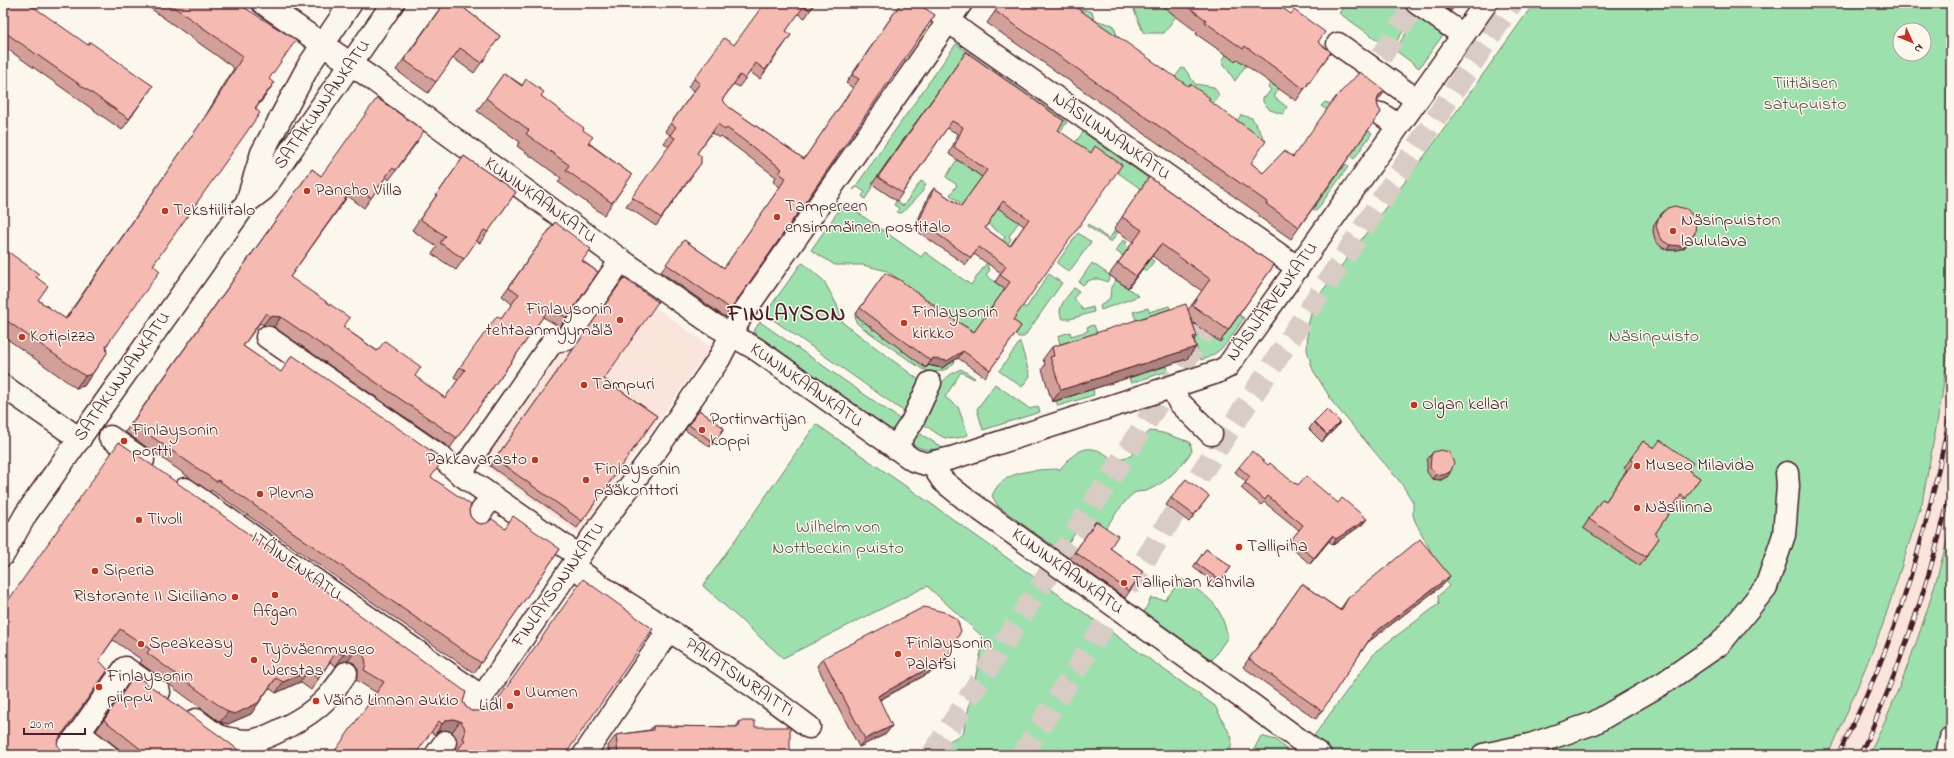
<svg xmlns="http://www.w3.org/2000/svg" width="1954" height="758" viewBox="0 0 1954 758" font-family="'Indie Flower',sans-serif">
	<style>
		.built { fill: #f9e5db }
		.green { fill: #9ce1ad; stroke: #73806c; fill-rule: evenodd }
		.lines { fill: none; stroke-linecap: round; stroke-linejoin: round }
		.highway-tunnel { stroke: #d8ccc5; stroke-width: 22; stroke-dasharray: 22 11; stroke-linecap: butt }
		.minor-casing { stroke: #4a1f2b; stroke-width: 25 }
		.major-casing { stroke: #4a1f2b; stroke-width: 25 }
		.minor { stroke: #fbf7ec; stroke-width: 22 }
		.major { stroke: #fbf7ec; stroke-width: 22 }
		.rail-casing { stroke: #4a1f2b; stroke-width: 4.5 }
		.rail { stroke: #fbf7ec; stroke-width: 3; stroke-dasharray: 9; stroke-linecap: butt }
		.wall { fill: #d3a099; stroke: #4a1f2b; fill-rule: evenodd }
		.shaded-wall { fill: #ac827d; stroke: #4a1f2b }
		.building { fill: #f5bab2; stroke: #4a1f2b; fill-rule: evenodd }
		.poi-dot { fill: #c8321e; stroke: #fbf7ec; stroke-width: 1.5 }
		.labels { text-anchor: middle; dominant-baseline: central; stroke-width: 3; stroke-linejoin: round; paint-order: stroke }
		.park-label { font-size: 18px; fill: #5e504c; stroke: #fbf7ec }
		.street-label { font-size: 18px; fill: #4a1f2b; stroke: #fbf7ec }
		.poi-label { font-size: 18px; fill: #4a1f2b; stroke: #fbf7ec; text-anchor: start }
		.district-label { font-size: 22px; font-weight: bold; letter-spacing: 1px; fill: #4a1f2b; stroke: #fbf7ec }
	</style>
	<rect width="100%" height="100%" fill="#fbf7ec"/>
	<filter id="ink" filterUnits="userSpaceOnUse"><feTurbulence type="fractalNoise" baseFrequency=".025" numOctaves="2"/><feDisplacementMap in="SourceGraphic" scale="8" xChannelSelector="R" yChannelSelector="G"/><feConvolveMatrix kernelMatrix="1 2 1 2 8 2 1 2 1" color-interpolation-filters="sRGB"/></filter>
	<g filter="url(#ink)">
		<!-- built -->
		<path class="built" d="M615 278 711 347 578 533 482 464Z
			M1951 323V524L1940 571 1916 644 1883 725 1869 755H1827L1836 739 1882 627 1922 503 1942 396Z"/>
		<!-- green -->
		<path class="green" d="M1065 3H1073L1074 7 1092 12 1094 20 1113 25 1119 40Z
			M1138 3H1158L1176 16 1164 33H1145L1143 32 1134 10Z
			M1340 3H1403L1415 11V14L1392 48H1389L1339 13 1344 6Z
			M1534 3H1951V323L1942 396 1922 503 1882 627 1836 739 1827 755H1251L1261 736 1276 740 1288 751 1302 752 1376 651 1439 604 1438 596 1449 586 1415 521 1413 515V502L1401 483 1334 404 1313 370 1307 350 1308 326 1314 302 1429 150ZM1900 30H1924V54H1900Z
			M1417 16 1443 35 1419 68 1395 50Z
			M956 44 1067 122 1049 147 1045 148 1059 128 917 121 885 165 865 199 862 196 865 192 857 187 853 190Z
			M1226 55 1235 61 1237 58 1246 65 1235 81 1222 61Z
			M1182 68 1185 69 1195 84 1214 87 1219 95 1210 108 1172 81Z
			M1271 83 1279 89 1274 97 1287 107 1283 114 1270 110 1263 102V96L1265 97 1271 90 1268 87Z
			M1325 102 1328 103 1372 133 1354 159 1350 156 1365 134 1321 106Z
			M1241 115 1252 118 1265 140 1262 145 1234 125Z
			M1083 132 1154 182 1111 242 1087 226 1088 224 1109 239 1138 197 1136 196 1141 189 1090 153 1026 212 1009 236 1011 239 1007 246 1003 244 987 267 990 270 986 275 1005 290 1004 292 1026 308 1049 274 1062 283 1024 337H1018L1016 333H974L887 271 863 265H835L811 250 844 203 921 257 925 252 971 285 1005 237 950 195 957 185 946 177 956 161H959L982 177 1044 186Z
			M1345 164 1348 167 1316 211 1313 209Z
			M921 181 926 184 922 192 902 213H899L897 212 899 208 894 205 896 201 903 206Z
			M1078 233 1091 242 1069 272 1057 263Z
			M1123 240 1127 242 1125 245 1139 255 1141 252 1154 261 1146 272 1116 251Z
			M803 263 824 281 837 305 843 323 919 380 920 386 906 413 765 314 800 265Z
			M1092 263 1111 276 1107 282C1098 277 1090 278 1083 285L1079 282Z
			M1116 280 1139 296 1101 310 1100 306 1110 298 1111 287Z
			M1074 288 1079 291 1074 298 1083 310 1093 307 1094 312 1070 319H1063C1054 309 1068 296 1074 288Z
			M1169 306 1170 309 1136 320 1133 312 1148 308 1149 312Z
			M1239 315 1244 318C1230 337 1224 353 1201 360L1190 328 1193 323 1220 342Z
			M855 316 862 321 861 323 863 324 864 322 872 328 873 331 874 329 883 335V338L885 337 903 349 901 351 903 352 905 351 913 357 912 358 914 360 915 358 923 364 922 366 924 367 934 364 933 366 935 367 948 365 950 359 955 362C947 372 933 374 922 369L860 326 856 322Z
			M760 322 897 417 904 424 897 434 753 332Z
			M1094 325 1097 333 1060 344 1058 336 1070 332 1071 336 1088 331 1087 327Z
			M1020 342 1030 376 1022 387 999 371Z
			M1167 366 1168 371 1131 383 1129 378Z
			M961 369 975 378 974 379 961 372 945 397 958 407 968 435C944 443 943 437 923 424 933 400 936 379 961 369Z
			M995 384 1030 409 1038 406 1040 412 983 430 977 409Z
			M1093 389 1094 395 1058 406 1056 401Z
			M816 424 930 503 1215 706 1232 738 1230 755H921L963 734 984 638 927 586 783 658 703 586Z
			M916 431 943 448C928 451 920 450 908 441Z
			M1150 431 1163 433 1190 442 1192 451C1181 467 1165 484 1146 491 1143 492 1137 491 1134 493 1125 499 1109 523 1103 532L1090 520 1077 531 1063 549 1057 548 1036 534 998 506 992 496C1002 469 1036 470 1060 469 1077 449 1090 440 1113 460L1131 456 1140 440Z
			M1951 524V755H1869C1905 681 1932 604 1951 524Z
			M1182 579C1211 600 1219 601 1228 637L1212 660 1144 612 1151 598 1165 600Z"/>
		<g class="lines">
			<!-- highway-tunnel -->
			<path class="highway-tunnel" d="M1363 84 1416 3
				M1239 278 1288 201
				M932 755 1220 307
				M1022 755 1174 514 1512 3"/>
			<defs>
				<path id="minor" d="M263 3 371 78 614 255 711 323 756 349 913 460 926 464 952 458 1217 372 1227 367 1486 3
					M926 3 967 35 1298 268
					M1417 3 1463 35
					M1338 44 1417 100
					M1381 114 1398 126
					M267 337 441 457 460 474 579 556
					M3 386 80 439
					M1172 387 1179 402 1211 434
					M110 437 143 460
					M895 448 912 422 930 383
					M931 463 943 481 964 498 1218 680 1320 755
					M460 474 553 341 567 339 621 260
					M185 489 482 697
					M475 521 492 496
					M573 566C599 587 628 603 656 622 708 655 760 689 809 727
					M468 710 482 697 595 533 650 459 719 359 741 316 961 3
					M196 720C203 725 211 732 219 736 228 739 240 741 250 741 269 739 309 716 323 702 332 694 339 683 346 673
					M79 733 125 668 159 692
					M62 755 79 733 107 755
					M436 755 445 742
					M584 755 669 630
					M1483 755 1530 745 1594 723 1665 682 1720 644 1766 587 1784 535 1788 486 1787 473
					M1947 755 1951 738"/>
				<path id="major" d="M247 202 264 189 393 3
					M3 555 26 514 247 202 262 153 309 65 351 3"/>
			</defs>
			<!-- minor casing -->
			<use href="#minor" class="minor-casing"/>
			<!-- major casing -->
			<use href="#major" class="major-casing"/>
			<!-- minor -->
			<use href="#minor" class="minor"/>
			<!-- major -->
			<use href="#major" class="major"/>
			<defs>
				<path id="rail" d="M1838 755C1848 734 1859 713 1868 692 1908 602 1933 505 1951 408
					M1860 755C1900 669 1930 581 1951 489"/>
			</defs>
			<!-- rail casing -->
			<use href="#rail" class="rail-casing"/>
			<!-- rail -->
			<use href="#rail" class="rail"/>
		</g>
		<!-- wall -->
		<path class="wall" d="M3 3 88 45 153 86 122 130 3 46Z
			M143 3H248L245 8 269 79 266 95 255 109 153 265 106 347 84 386 76 388 3 336V248L36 277 38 300 65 319 203 120 234 68Z
			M305 3H318L314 9Z
			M433 3H469L465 9 500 36 474 73 453 58 428 93 396 70 440 8Z
			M815 3 805 18 798 14 786 31 791 35 760 79 750 72 739 87 734 84 722 100 730 108 804 159 853 88 846 83 901 3 906 7 935 15 725 317 661 272 684 240 724 268 780 187 773 182 776 177 721 136 719 138 712 133 697 153 701 163 656 226 626 206 669 147 664 143 670 135 665 131 694 91 688 87 694 79 734 45 768 8Z
			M1001 3 1208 100 1251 163 1263 173 1293 157 1377 102 1378 107 1381 112 1291 239 1258 216 1259 214 987 23Z
			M1158 3H1275L1318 42 1331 52 1296 101 1237 59 1235 61 1196 34 1197 32Z
			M1439 3H1457L1451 11Z
			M966 52 1058 130 1013 320 1021 326 985 377 958 358 942 368 928 365 926 368 855 315 885 273 945 314 974 332 1005 289 995 282 1001 273 974 254 966 265 914 229 929 195 934 188 961 206 982 177 949 154 958 134 947 128 897 201 872 184ZM998 208 1024 226 1010 246 985 228Z
			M504 73 522 85 541 96 583 130 589 143 632 175 604 215 558 182 561 178 517 146 520 142 477 111Z
			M418 141 389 180 386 177 364 208 348 196 290 277 343 327 445 398 458 380 454 377 460 367 501 319 512 304 502 296 555 222 583 261 598 272 560 327 543 317 450 448 274 327 263 325 260 323 243 346 431 477 469 510 470 516 475 522 481 524 505 528 560 549 474 673 211 490 210 492 125 432 312 169 321 176Z
			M464 156 516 192 480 243 476 241 456 270 432 254 437 247 412 230Z
			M1149 177 1274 265 1220 342 1192 322 1197 336 1194 340 1196 347 1187 359 1052 402 1042 369 1045 365 1043 359 1052 347 1188 310 1202 291 1152 256 1128 288 1109 275 1133 242 1114 229Z
			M1662 213 1695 233 1684 248 1677 250H1667L1660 246 1655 240 1653 231 1654 224Z
			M624 278 604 379 657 416 577 528 490 466Z
			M699 410 724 428 710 447 685 430Z
			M1314 422H1340L1335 429 1322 442 1309 429Z
			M1643 441 1700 478 1679 507 1675 504 1655 534 1659 538 1640 566 1583 528 1602 499 1606 501 1627 470 1624 468Z
			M119 442 463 702 466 707 471 711 489 712 653 629 457 751 455 750 457 743 456 737 452 732 446 730 439 731 435 735 377 693 356 680 358 675V669L354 663 348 661 341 662 336 666 330 662 311 690 300 682 276 693 269 688 251 714 228 724 220 722 140 663 142 660 113 640 99 660 59 738 57 743 3 755Z
			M1433 452 1448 476 1441 480 1432 479 1427 472V460Z
			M1268 465 1295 484 1298 485 1363 524 1333 545 1329 541 1310 564 1288 545 1299 530 1264 502 1261 505 1241 488 1246 482 1235 472 1239 467Z
			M1209 496 1189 522 1166 505 1171 498Z
			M1096 521 1110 548 1143 572 1125 598 1070 559Z
			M1206 549 1231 567 1218 586 1193 567Z
			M1302 584 1340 610 1348 598 1444 584 1368 642 1316 719 1243 667Z
			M823 658H947L942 666 880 700 886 734 859 747 817 666Z
			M135 675 245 755H127L96 731Z
			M740 721 755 727 790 755H609L608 746 616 735 650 730 653 726 736 727Z"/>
		<!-- shaded-wall -->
		<path class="shaded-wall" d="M274 83 266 95 247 120 255 108Z
			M1385 91 1377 102 1371 106 1379 95Z
			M1695 233 1684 248 1677 250H1667L1670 245Z
			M1161 244 1128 288 1136 276Z
			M270 316 281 317 274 327 263 325Z
			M1196 347 1187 359 1052 402 1061 390Z
			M963 351 958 358 942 368 928 365 926 368 933 358Z
			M107 353 84 386 76 388 85 376Z
			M1340 422 1335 429 1322 442 1327 435Z
			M1451 471 1448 476 1441 480 1432 479 1436 474Z
			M1367 519 1363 524 1333 545 1336 539Z
			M1332 536 1329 541 1310 564 1314 558Z
			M1450 576 1444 584 1367 643 1373 634Z
			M356 650 348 661 341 662 336 666 343 655 348 651Z
			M947 658 942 666 872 704 878 696Z
			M308 671 300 682 276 693 283 682Z
			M276 678 251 714 228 724 220 722 228 712Z
			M453 719 460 721 452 732 446 730 439 731 435 735 442 724 447 720Z
			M892 726 886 734 859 747 865 739Z"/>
		<!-- building -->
		<path class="building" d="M3 3H28L88 45 90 42 153 86 129 119 3 31Z
			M168 3H248L249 4 245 8 296 40 269 79 274 83 255 108 260 113 153 265 160 271 106 346 107 353 92 374 85 376 3 318V248L39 274 36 277 48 286 38 300 66 319 211 108 243 56Z
			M444 3H469L465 9 500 36 482 63 460 48 436 82 404 60Z
			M772 3H815L810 10 804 6 786 31 791 35 765 70 756 63 745 79 740 75 722 100 730 108 804 159 859 79 852 75 901 3 906 7 908 3H917L935 15 731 309 666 264 684 240 724 268 786 178 779 173 782 169 727 128 725 130 718 124 697 153 701 156V163L661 218 632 197 675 138 670 135 676 127 671 123 700 83 694 79 724 38 734 45 763 5 768 8Z
			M1001 3H1070L1188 86 1190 84 1210 98 1208 100 1266 141 1251 163 1263 173 1284 151 1293 157 1335 98 1360 72 1385 91 1379 95 1377 101 1378 107 1381 112 1299 227 1266 204 1267 202 995 11Z
			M1183 3H1275L1291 14 1294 10 1325 32 1318 42 1331 52 1304 89 1245 46 1243 49 1205 22 1206 20Z
			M966 52 1064 121 1058 130 1091 153 1095 146 1122 165 1013 320 1021 326 990 370 963 351 947 361 933 358 931 361 860 308 885 273 900 280 945 314 974 332 1010 282 1000 275 1006 266 979 247 971 258 919 221 934 188 961 206 987 170 954 147 963 127 952 121 902 193 878 177ZM1003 201 1029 219 1010 246 985 228Z
			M504 73 522 86 526 79 544 92 541 96 584 128 583 130 593 137 588 143 632 175 612 203 566 170 569 165 526 134 529 130 486 98Z
			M377 98 424 131 396 170 392 168 371 198 354 186 290 277 350 318 343 327 377 351 385 341 421 367 415 376 445 398 465 370 460 367 497 316 501 319 519 294 509 287 555 222 591 249 582 261 598 272 567 318 550 307 457 438 281 317 270 316 266 313 243 346 281 372 292 355 440 457 443 460 431 477 471 505 469 510 470 516 475 522 481 524 487 523 492 519 505 528 513 516 560 549 481 663 218 480 217 482 132 423 312 169 321 176Z
			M464 156 516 192 488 232 484 230 464 259 440 243 445 236 420 219Z
			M1149 177 1274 265 1228 330 1192 305 1210 279 1161 244 1136 276 1118 263 1142 230 1122 217Z
			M1674 206 1687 209 1696 220 1695 233 1687 243 1681 246 1670 245 1663 241 1659 235 1656 226 1658 219 1662 213 1668 208Z
			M624 278 658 302 604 379 657 416 582 521 495 459Z
			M1186 304 1197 336 1193 337 1196 347 1061 390 1050 357 1054 356 1052 347Z
			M1327 409 1340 422 1327 435 1314 422Z
			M699 410 724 428 714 443 689 425Z
			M1660 440 1693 463 1688 470 1700 478 1686 498 1681 495 1655 534 1659 538 1646 557 1589 519 1602 499 1606 501 1633 462 1630 459 1643 441 1654 448Z
			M119 442 203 501 466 692 463 702 466 707 471 711H479L485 708 489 712 583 579 653 629 565 755H454L465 740 463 739 465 733 464 726 460 721 453 719 447 720 442 724 439 721 415 755H332L384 682 364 670 366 664 365 658 361 653 356 650 348 651 343 655 337 651 318 679 308 671 283 682 276 678 258 703 235 714 228 712 147 653 150 649 120 629 99 660 108 670 60 737 57 743 61 752 59 755H3V608Z
			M1441 450 1449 452 1454 463 1451 471 1444 475 1436 474 1430 468 1431 456 1433 452Z
			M1252 451 1268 465 1270 463 1295 484 1296 483 1298 485 1306 476 1338 503 1342 498 1367 519 1336 539 1332 536 1314 558 1291 540 1303 525 1268 496 1265 500 1245 483 1250 477 1239 467Z
			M1186 479 1209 496 1194 515 1171 498Z
			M1096 521 1118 536 1110 548 1143 572 1129 591 1075 552Z
			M1420 539 1450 576 1373 634 1322 711 1249 659 1302 584 1341 611 1348 598Z
			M1206 549 1231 567 1221 581 1196 563Z
			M924 607 944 612 957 619 961 631 947 658 878 696 892 726 865 739 823 658Z
			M135 675 220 736 245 755H148L104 720Z
			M740 721H755V727H790V755H618L616 735 653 730V726L739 727Z"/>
	</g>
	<!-- markers -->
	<g class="poi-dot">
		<circle cx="307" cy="191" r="4"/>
		<circle cx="165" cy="211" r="4"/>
		<circle cx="777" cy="217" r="4"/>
		<circle cx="1673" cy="231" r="4"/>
		<circle cx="620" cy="320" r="4"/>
		<circle cx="904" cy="323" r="4"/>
		<circle cx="22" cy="337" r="4"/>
		<circle cx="584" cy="385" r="4"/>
		<circle cx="1414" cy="405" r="4"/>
		<circle cx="702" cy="430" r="4"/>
		<circle cx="124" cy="441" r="4"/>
		<circle cx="535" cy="460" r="4"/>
		<circle cx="1637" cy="466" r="4"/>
		<circle cx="586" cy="480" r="4"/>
		<circle cx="260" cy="494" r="4"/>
		<circle cx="1637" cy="508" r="4"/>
		<circle cx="139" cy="520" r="4"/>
		<circle cx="1239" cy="547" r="4"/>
		<circle cx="95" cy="571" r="4"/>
		<circle cx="1124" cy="583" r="4"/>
		<circle cx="275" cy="595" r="4"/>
		<circle cx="235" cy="597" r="4"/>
		<circle cx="141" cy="644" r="4"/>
		<circle cx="898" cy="654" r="4"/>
		<circle cx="254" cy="660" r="4"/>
		<circle cx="99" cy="687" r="4"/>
		<circle cx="517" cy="693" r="4"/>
		<circle cx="316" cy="701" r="4"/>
		<circle cx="510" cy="706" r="4"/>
	</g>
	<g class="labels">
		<!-- park labels -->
		<g class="park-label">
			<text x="1805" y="84">Tiitiäisen<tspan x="1805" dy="21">satupuisto</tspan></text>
			<text x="1654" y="337">Näsinpuisto</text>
			<text x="838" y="528">Wilhelm von<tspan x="838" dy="21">Nottbeckin puisto</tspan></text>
		</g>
		<!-- street labels -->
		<g class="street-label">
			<text transform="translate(323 105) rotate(-55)">SATAKUNNANKATU</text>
			<text transform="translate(1111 137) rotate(35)">NÄSILINNANKATU</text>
			<text transform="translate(540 201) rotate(36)">KUNINKAANKATU</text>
			<text transform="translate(1273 302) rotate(-54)">NÄSIJÄRVENKATU</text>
			<text transform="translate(123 377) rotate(-55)">SATAKUNNANKATU</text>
			<text transform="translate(806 386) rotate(35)">KUNINKAANKATU</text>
			<text transform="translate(296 567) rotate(35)">ITÄINENKATU</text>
			<text transform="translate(1067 572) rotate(36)">KUNINKAANKATU</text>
			<text transform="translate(559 585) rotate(-55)">FINLAYSONINKATU</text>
			<text transform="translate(739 678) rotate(34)">PALATSINRAITTI</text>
		</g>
		<!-- poi labels -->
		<g class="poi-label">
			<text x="315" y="191">Pancho Villa</text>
			<text x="785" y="207">Tampereen<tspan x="785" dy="21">ensimmäinen postitalo</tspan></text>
			<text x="173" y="211">Tekstiilitalo</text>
			<text x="1681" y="221">Näsinpuiston<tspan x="1681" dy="21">laululava</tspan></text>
			<text x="612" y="310" text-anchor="end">Finlaysonin<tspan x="612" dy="21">tehtaanmyymälä</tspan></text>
			<text x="912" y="313">Finlaysonin<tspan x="912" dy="21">kirkko</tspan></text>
			<text x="30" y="337">Kotipizza</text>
			<text x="592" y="385">Tampuri</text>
			<text x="1422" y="405">Olgan kellari</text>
			<text x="710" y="420">Portinvartijan<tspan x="710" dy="21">koppi</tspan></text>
			<text x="132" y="431">Finlaysonin<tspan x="132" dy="21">portti</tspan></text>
			<text x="527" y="460" text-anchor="end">Pakkavarasto</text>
			<text x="1645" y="466">Museo Milavida</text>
			<text x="594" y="470">Finlaysonin<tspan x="594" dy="21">pääkonttori</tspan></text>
			<text x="268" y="494">Plevna</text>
			<text x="1645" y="508">Näsilinna</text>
			<text x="147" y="520">Tivoli</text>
			<text x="1247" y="547">Tallipiha</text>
			<text x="103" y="571">Siperia</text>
			<text x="1132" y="583">Tallipihan kahvila</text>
			<text x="227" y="597" text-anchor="end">Ristorante II Siciliano</text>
			<text x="275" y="612" text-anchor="middle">Afgan</text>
			<text x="149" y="644">Speakeasy</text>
			<text x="906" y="644">Finlaysonin<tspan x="906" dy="21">Palatsi</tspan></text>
			<text x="262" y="650">Työväenmuseo<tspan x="262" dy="21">Werstas</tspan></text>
			<text x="107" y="677">Finlaysonin<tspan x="107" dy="21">piippu</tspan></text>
			<text x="525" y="693">Uumen</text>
			<text x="324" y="701">Väinö Linnan aukio</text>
			<text x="502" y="706" text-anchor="end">Lidl</text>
		</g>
		<!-- district labels -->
		<g class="district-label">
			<text x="787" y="315">FINLAYSON</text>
		</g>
	</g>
	<!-- margin -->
	<rect width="1954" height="758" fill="none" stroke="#fbf7ec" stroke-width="16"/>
	<rect x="8" y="8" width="1938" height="742" fill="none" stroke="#4a1f2b" stroke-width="1.5" filter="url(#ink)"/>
	<!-- north arrow -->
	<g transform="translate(1912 42) rotate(134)"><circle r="19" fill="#fbf7ec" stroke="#b4a19f"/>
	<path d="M0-3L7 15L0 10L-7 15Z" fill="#c8321e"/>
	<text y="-6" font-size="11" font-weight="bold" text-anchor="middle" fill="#4a1f2b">N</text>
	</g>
	<!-- scale -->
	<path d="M24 728v6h61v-6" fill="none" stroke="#4a1f2b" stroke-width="2"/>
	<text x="30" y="728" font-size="12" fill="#4a1f2b" stroke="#fbf7ec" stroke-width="3" paint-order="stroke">20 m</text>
</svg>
